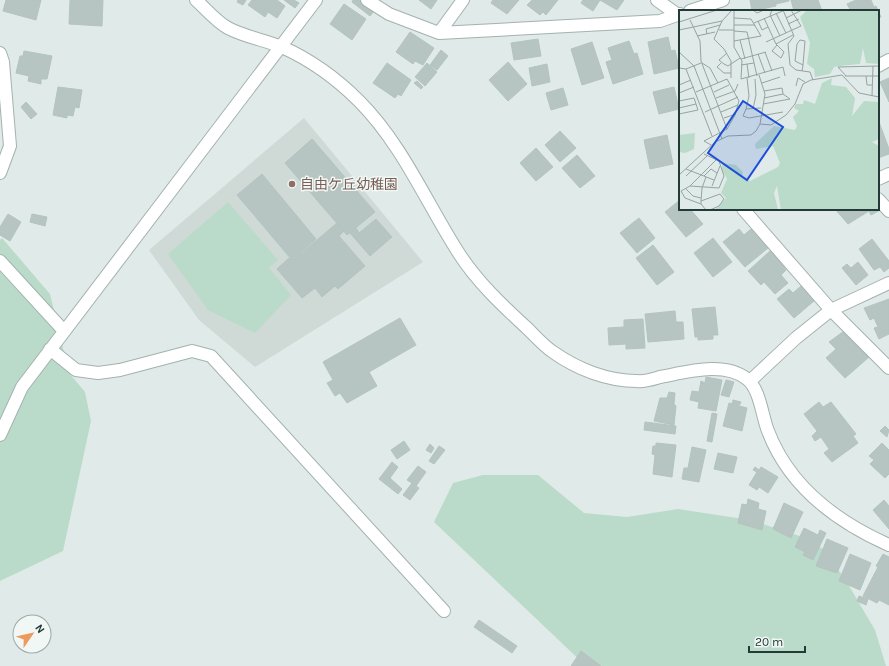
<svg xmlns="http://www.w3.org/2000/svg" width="889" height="666" viewBox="0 0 889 666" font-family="Karla,'Noto Sans JP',sans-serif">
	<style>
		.built { fill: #cfdad7 }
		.green { fill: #badbc9 }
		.building { fill: #b6c5c1; stroke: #b3c4c0 }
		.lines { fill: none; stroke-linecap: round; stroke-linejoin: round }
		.minor-casing { stroke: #a3b2b0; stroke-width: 14 }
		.minor { stroke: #fff; stroke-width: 12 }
		.education-dot { fill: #8d6e63; stroke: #f1f7f5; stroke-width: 1.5 }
		.labels { text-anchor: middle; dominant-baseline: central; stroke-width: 3; stroke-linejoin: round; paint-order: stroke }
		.education-label { font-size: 14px; fill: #785e54; stroke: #f1f7f5; text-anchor: start }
		.inset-road { fill: none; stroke: #94a4a2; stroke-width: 1 }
		.view { fill: #1d4ed8; fill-opacity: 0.15; stroke: #1d4ed8; stroke-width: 2 }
		.inset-edge { fill: none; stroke: #223a38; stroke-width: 2 }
	</style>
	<rect width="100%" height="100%" fill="#e0eae8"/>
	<!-- built -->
	<path class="built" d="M304 118 423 262 255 367 199 320 149 250Z"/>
	<!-- green -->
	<path class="green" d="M228 202 278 260 269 268 291 295 255 333 208 310 168 254Z
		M2 238 50 294 69 373 85 392 91 421 63 551 0 581V240Z
		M483 475H538L584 513 627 517 678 509 750 520 809 539 824 550 845 579 875 630 886 666H586L434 522 453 483Z"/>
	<!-- building -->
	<path class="building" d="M6 0H41L36 20 3 11Z
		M70 0H103L102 26 69 24Z
		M238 0H246L243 5 237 2Z
		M252 0H277L285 6 277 18 268 12 265 17 248 5Z
		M284 0H294L299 3 295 8Z
		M353 0H360L374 11 370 16 352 2Z
		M419 0H437L431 9Z
		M493 0H492H519L507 14 491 3Z
		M532 0H558L546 15 543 12 540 15 527 5Z
		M583 0H624L617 10 600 0 593 11 581 3Z
		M750 0H775L776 6 752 11Z
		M776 0H789V1L776 4Z
		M791 0H818L822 11H794Z
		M856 0H871L874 7 876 6 881 17 878 18V11H851L847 4Z
		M344 4 366 19 352 40 330 24Z
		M410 32 434 48 423 65 415 61 413 64 396 52Z
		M668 37 671 51 675 50 679 68 654 74 648 42Z
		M538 39 541 56 514 60 511 43Z
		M629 41 634 54 637 53 643 74 613 84 606 62 612 60 608 48Z
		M592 42 604 78 582 85 571 49Z
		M441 50 448 56 437 70 430 65Z
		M24 51 52 56 47 79H41V84L28 81 29 76 16 73 20 56H23Z
		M508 62 527 84 508 101 489 80Z
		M387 63 411 80 401 96 398 94 395 98 373 83Z
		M427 63 437 72 425 86 415 77Z
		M547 64 550 82 532 86 529 68Z
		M889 78V102L880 82Z
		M417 81 423 87 421 89 414 83Z
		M58 87 82 90 79 108 75 107 73 116 67 115V118L53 115Z
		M674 87 679 109 659 114 653 92Z
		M563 88 568 105 551 110 546 93Z
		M26 102 37 114 31 119 21 107Z
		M879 122 889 149V154L878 158Z
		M560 131 576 148 560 162 545 145Z
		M667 135 673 164 650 169 644 140Z
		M312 139 375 212 347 235 285 163Z
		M536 148 553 167 536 181 520 163Z
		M577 155 595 176 580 188 562 168Z
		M262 174 316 239 292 260 237 195Z
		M680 200V209H690L703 224 686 237 665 212Z
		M878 203 882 209 871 215 868 209H878Z
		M835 209H868L869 211 848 224Z
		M8 214 21 222 10 241 0 235V227Z
		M32 214 47 217 45 226 30 222Z
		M639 218 655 238 637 253 620 233Z
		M376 219 392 237 370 256 350 233 356 228 359 233Z
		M337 223 344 231 339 236 365 266 338 289 335 286 322 297 315 288 302 298 277 269 289 258 292 261Z
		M739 229 744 235 751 229 768 248 745 267 723 242Z
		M713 238 732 262 713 277 694 253Z
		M872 239 889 261V268L884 272 880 267 874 270 859 249Z
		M653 245 674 272 657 285 636 258Z
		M770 251 777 258 779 256 786 264 783 266 786 270 781 275 788 283 775 294 764 282 761 285 748 271Z
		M858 262 868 275 856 285 842 268 847 264 851 268Z
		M801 286 814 301 794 318 777 299 789 289 793 293Z
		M889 299V334L879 339 874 328 878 327 874 318 870 320 864 308Z
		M715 307 718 335H713V339L698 340V337H695L692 309Z
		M675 311 676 322H683L684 339 648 342 645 314Z
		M400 318 416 345 369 372 377 386 347 403 340 393 335 396 327 383 333 380 323 362Z
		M643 319 645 348 626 349V344L609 345 608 328 624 327V320Z
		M844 331 869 357 845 378 826 358 836 349 829 342Z
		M706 377 722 380 716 411 698 408 699 402 690 400 692 391 699 392 701 381 705 383Z
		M726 380 734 382 729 397 721 395Z
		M669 392 675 393 674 404 676 406 674 425 654 421 660 398H667Z
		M733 400 741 402 739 406 747 408 742 431 723 426 729 403 732 404Z
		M819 402 823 407 831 402 856 434 853 436 858 443 832 462 824 453 829 449 821 437 815 441 812 436 817 431 804 414Z
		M712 413 717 414 712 442 707 441Z
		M645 422 676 426 675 434 644 430Z
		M885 426 889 430 887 437 880 431Z
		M404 441 410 450 397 459 391 450Z
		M656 443 676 445 672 477 653 474 655 455 652 454 653 446H656Z
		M882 443 889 450V474L885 478 870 464 874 460 869 456Z
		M430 444 434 448 431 453 426 450Z
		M439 446 445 450 434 464 429 461Z
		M692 447 706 450 699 482 682 479 684 468H688Z
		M718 453 737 457 733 473 714 469Z
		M392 462 398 467 390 478 402 489 398 494 379 479Z
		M418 466 426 472 416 486 419 488 410 500 403 495 412 483 407 480Z
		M755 467 759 470 761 467 778 477 768 493 759 487 757 490 749 485 757 472 753 470Z
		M748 499 759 503 758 509 766 511 762 530 738 523 742 504 747 505Z
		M884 500 889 506V529L873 510Z
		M784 503 803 512 791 538 773 529Z
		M804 528 818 535 820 530 826 533 813 560 803 555 805 552 795 547Z
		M827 539 848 548 837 573 816 566Z
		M850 554 871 563 860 590 839 581Z
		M883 554 889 557V605L879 600 877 603 863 596 878 567 876 566Z
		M859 596 868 599 866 605 857 601Z
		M479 620 517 646 512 653 474 627Z
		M581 651 601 666H571Z"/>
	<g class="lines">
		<defs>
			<path id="minor" d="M196 0C206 9 217 22 228 28 245 37 265 40 282 47 311 60 337 79 359 101 402 144 426 202 458 252 477 282 503 306 528 329 536 337 544 346 553 352 577 369 607 381 637 381 644 382 653 379 660 377 687 372 724 361 747 379 760 389 762 416 768 431 789 486 837 522 889 545
				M367 0 389 14 439 33 660 21 680 14
				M657 0 678 15
				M690 11 723 0
				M439 33 463 0
				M0 53 3 62 10 146 0 173
				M878 66 889 60
				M878 179 889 174
				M878 199 889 211
				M743 209 831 310 889 368
				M0 261 64 331
				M50 349 76 370 98 373 120 370 192 351 211 356 444 611
				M750 381 796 338 831 310 889 283
				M0 435 22 387 316 0"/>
		</defs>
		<!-- minor casing -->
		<use href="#minor" class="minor-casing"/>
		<!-- minor -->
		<use href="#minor" class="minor"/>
	</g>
	<!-- markers -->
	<circle class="education-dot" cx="292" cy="184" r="4"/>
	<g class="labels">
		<!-- education labels -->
		<g class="education-label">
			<text x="300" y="184">自由ケ丘幼稚園</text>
		</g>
	</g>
	<!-- overview -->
	<g transform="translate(679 10)">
		<rect width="200" height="200" fill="#e0eae8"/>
		<path d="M128 0H200V54L187 53 184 38 181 54 160 56 155 57 151 64 136 67 135 59 128 54 131 33 121 7ZM153 68 152 75 167 77 176 88 173 106 185 91 200 92V129L193 132 200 136V200H102L98 176 95 183 99 200H36L47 188 42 183 48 169 43 160V153L57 155 64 162 63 168 71 171 99 157 101 153 94 136 77 139 76 134 95 116 116 120 118 116 114 107 120 101 115 98 117 94H124L125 90 136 94 143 73ZM16 123 15 139 6 143 0 142V125Z" fill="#badbc9"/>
		<path class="inset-road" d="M55 0V37L63 51 62 69 104 57 106 66M74 0 78 3 85 0M93 0 91 5 101 26M104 0 115 26 109 34 111 55 117 60 131 62 134 70M97 3 107 23M85 8 97 34 105 42 102 48 93 41 98 35M107 8 123 0M11 10 21 31 22 51 48 119M43 11 35 29 45 39 52 51V68M79 11 83 20 89 17M0 12 38 0M75 13 106 0M109 14 120 9M55 15H76M0 20 43 11 53 0M40 20H55M55 21 68 22 78 66M28 24 27 19 41 15M18 26 36 22M61 30 66 49M55 31 82 26 72 9 55 8M87 32 122 16 112 0M97 34 114 25M0 42 15 56 43 129M86 42 93 61M48 43 40 50 45 54 49 56 61 48M79 44 86 63M62 49 87 42M23 53 31 58 39 73M42 53 38 57 45 63H52M68 54 70 68M62 55 75 53M0 58 7 59 22 53M7 59 33 126M123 61 124 55 126 31 121 30 118 34 116 51 124 55M166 66H200M167 66 159 57 200 56M187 66 188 75H193M68 68 70 86 67 99 82 98M83 73 101 67M0 75 12 70M117 76 119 68 126 72M17 82 48 69 60 91 56 105 48 119 25 131 32 135M35 82 50 75M0 83 15 77M193 86 194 56M37 88 56 81 59 74M85 88 104 84M0 91 15 88M84 94 111 89 104 84 103 78 85 81M0 98 17 94M67 99 64 106 70 108 104 102M74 99 77 85 76 69M26 102 59 87M42 102 59 95M0 104 19 100 15 88M45 108 57 104M81 114 92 115 107 105 116 94 124 74 132 70 163 65 180 83 200 87M25 144 40 151 45 166 40 178 11 176 2 181 6 188 22 194 27 200M7 159 35 170M0 165 36 132 49 126 72 125 77 121 81 114 86 84 80 65M7 166 29 145M25 166 32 159 38 163M11 176 38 149M33 176 41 156M6 178 14 186 22 188M22 191 23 178 27 167M22 194V191L41 184 45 189 40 196 31 200"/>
		<path class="view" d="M64 91 104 117 68 170 29 143Z"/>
		<rect width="200" height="200" class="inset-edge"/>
	</g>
	<!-- north arrow -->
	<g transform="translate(32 634) rotate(56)"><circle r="19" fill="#f1f7f5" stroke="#9eaba9"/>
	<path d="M0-3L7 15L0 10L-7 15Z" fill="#eb9b5e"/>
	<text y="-6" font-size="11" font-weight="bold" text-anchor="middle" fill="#223a38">N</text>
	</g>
	<!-- scale -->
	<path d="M749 646v6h56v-6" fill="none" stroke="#223a38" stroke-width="2"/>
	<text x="755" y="646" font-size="12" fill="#223a38" stroke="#f1f7f5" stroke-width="3" paint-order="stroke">20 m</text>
</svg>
